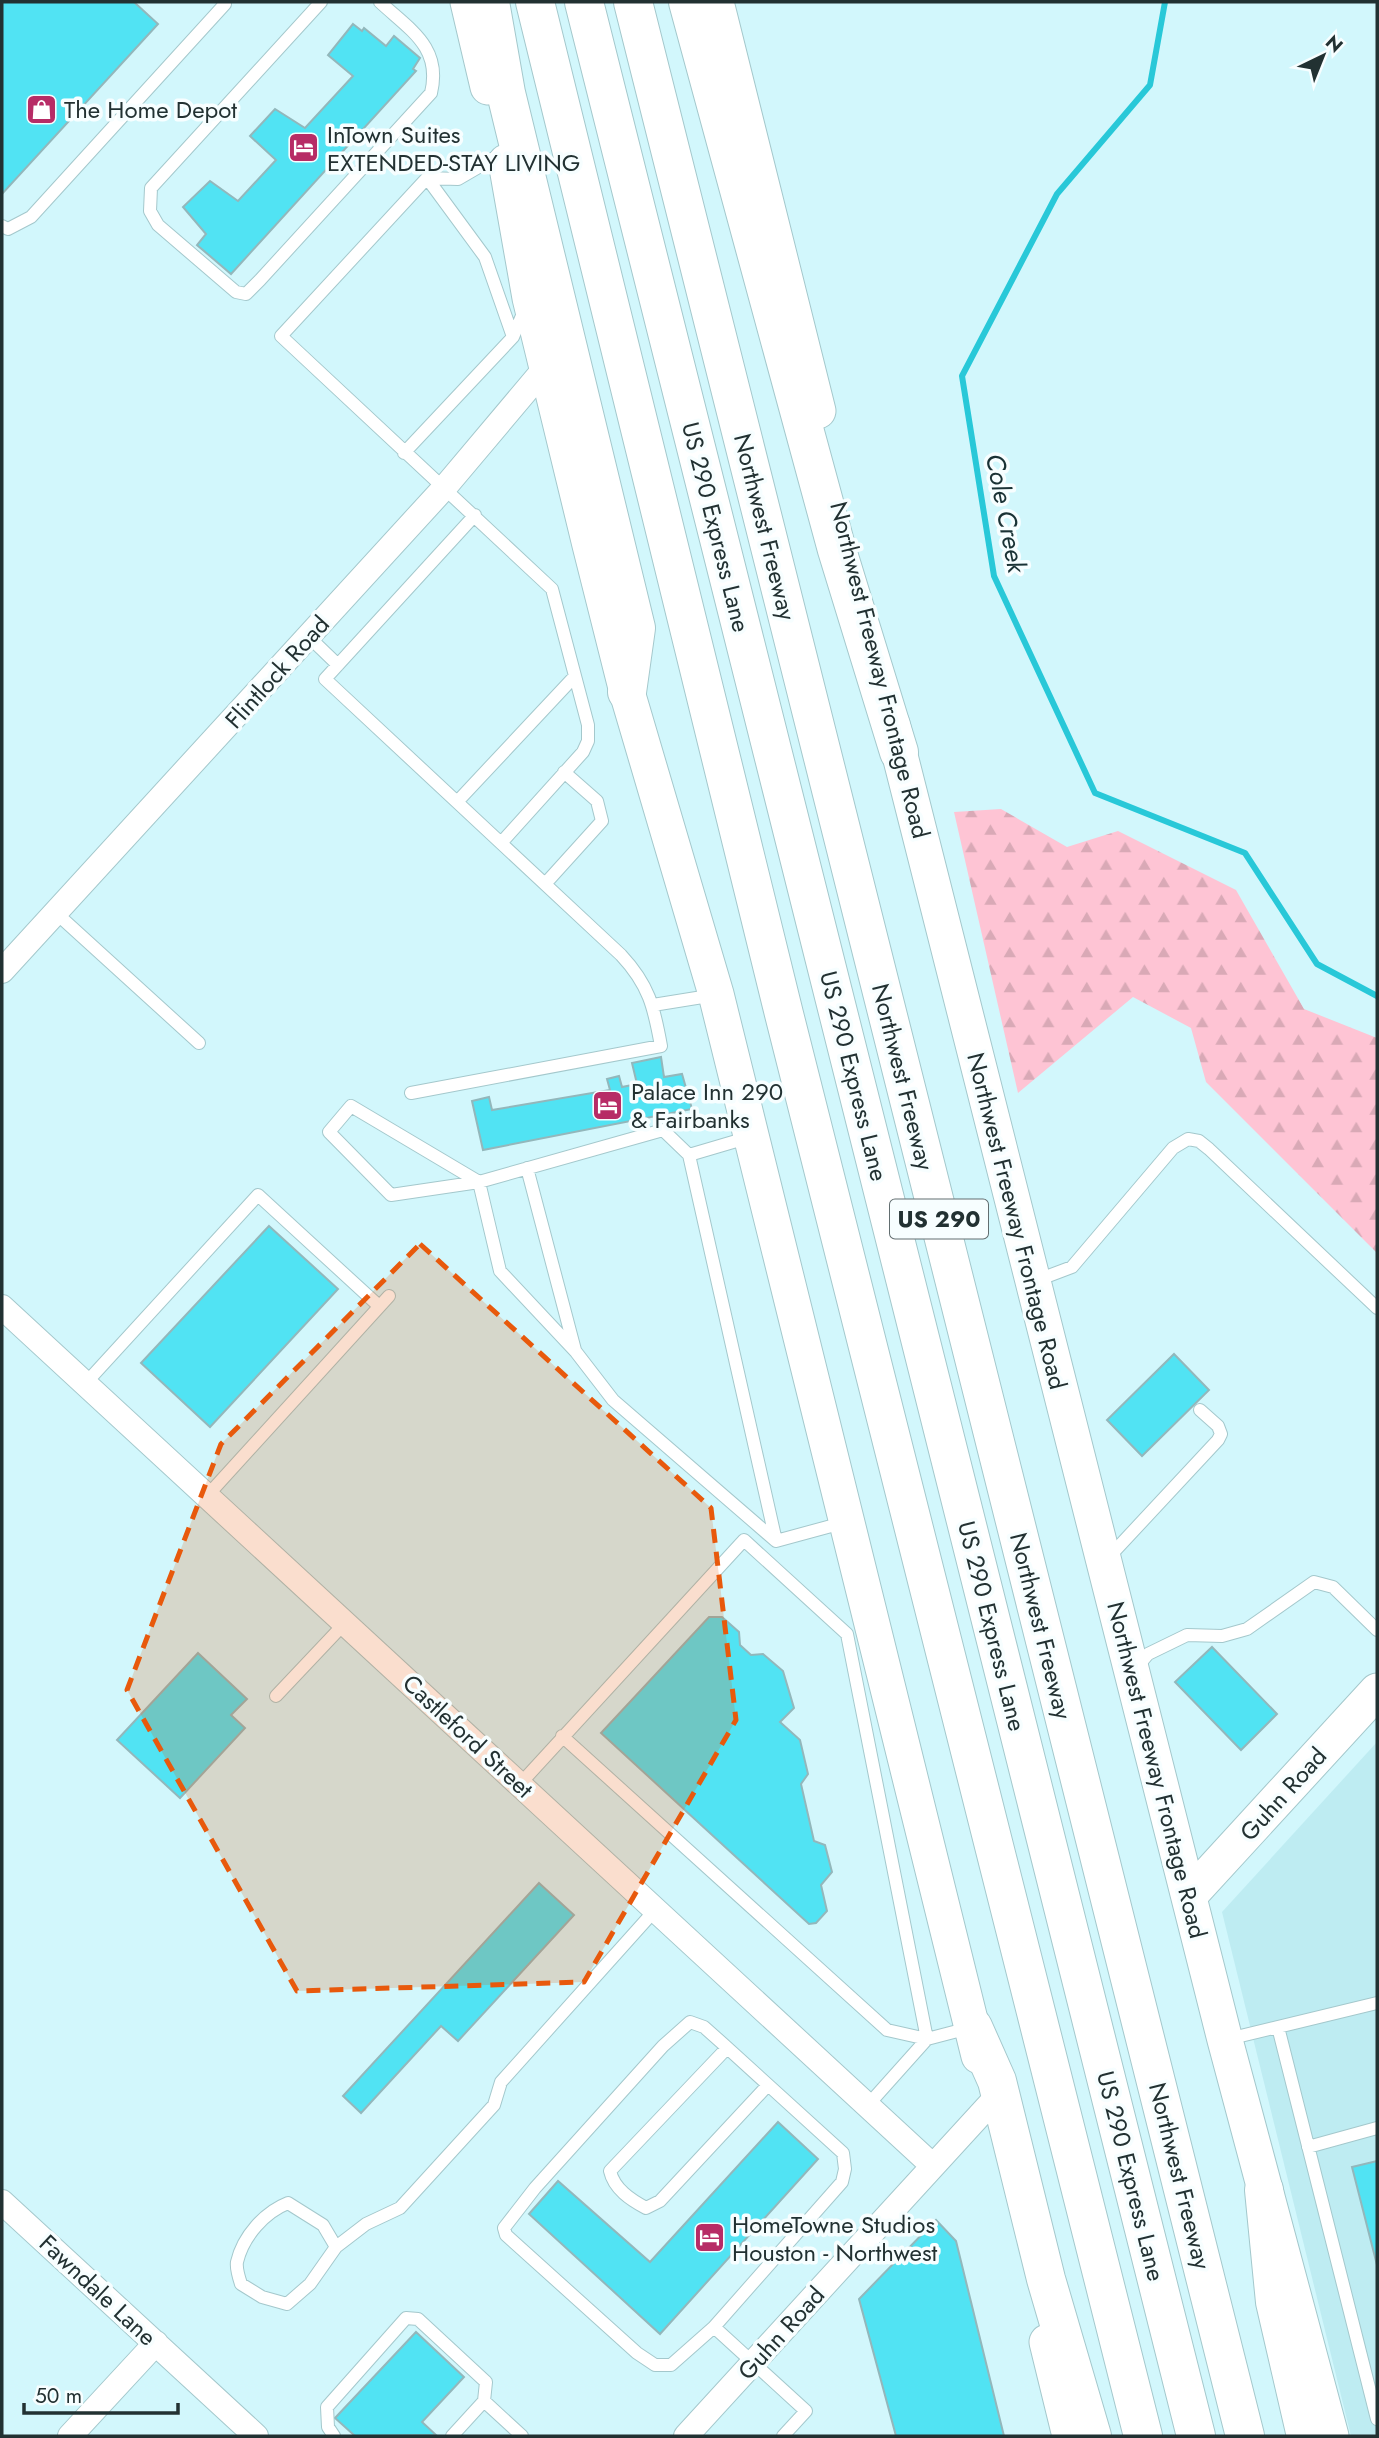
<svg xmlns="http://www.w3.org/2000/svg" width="1379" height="2438" viewBox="0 0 1379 2438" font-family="Jost,sans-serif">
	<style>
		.built { fill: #beecf2 }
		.forest { fill: url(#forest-firs) }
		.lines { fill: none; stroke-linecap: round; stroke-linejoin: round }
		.stream { stroke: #28c8d8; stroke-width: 6 }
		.building { fill: #51e3f3; stroke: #93b7bb; stroke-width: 2 }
		.lane-casing { stroke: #a4c8cc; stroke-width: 14 }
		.street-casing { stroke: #a4c8cc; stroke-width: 26 }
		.secondary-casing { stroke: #a4c8cc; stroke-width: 37 }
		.highway-casing { stroke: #a4c8cc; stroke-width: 40 }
		.lane { stroke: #fff; stroke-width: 12 }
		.street { stroke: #fff; stroke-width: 24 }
		.secondary { stroke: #fff; stroke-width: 35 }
		.highway { stroke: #fff; stroke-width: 38 }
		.marked { fill: #e8590c; fill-opacity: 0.2; stroke: #e8590c; stroke-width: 5; stroke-dasharray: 14 9; stroke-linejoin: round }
		.labels { text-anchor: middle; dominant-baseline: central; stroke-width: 7; stroke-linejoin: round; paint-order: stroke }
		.shield { fill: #f7feff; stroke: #626e70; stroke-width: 2 }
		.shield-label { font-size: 23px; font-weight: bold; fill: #223132 }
		.poi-label { font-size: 24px; fill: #223132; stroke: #f7feff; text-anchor: start }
		.street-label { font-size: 24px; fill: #223132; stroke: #f7feff }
		.water-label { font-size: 26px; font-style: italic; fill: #1a3235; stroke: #f7feff }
	</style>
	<defs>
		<pattern id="forest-firs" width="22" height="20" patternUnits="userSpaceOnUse" patternTransform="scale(1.75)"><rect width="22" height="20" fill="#fec4d4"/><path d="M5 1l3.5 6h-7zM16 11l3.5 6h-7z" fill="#d9a9b6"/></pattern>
	</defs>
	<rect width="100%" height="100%" fill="#d2f7fc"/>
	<!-- built -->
	<path class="built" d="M1377 1742V2436H1351L1222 1912Z"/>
	<!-- forest -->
	<path class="forest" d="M1001 809 1067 847 1118 831 1236 890 1304 1009 1377 1038V1253L1206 1082 1191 1028 1133 997 1018 1093 954 812Z"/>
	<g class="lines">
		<!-- stream -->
		<path class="stream" d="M1165 2 1150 85 1057 194 962 376 994 576 1095 793 1245 853 1317 964 1377 996"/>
	</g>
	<!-- building -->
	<path class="building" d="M2 2H134L158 24 2 194Z
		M353 24 362 31 364 28 386 46 394 36 420 58 413 69 416 71 231 274 197 245 206 234 183 207 210 181 238 201 276 160 250 136 275 109 305 128 353 76 328 55Z
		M661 1057 664 1077 682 1074 692 1109 483 1150 472 1101 489 1097 492 1110 610 1090 607 1079 619 1076 622 1087 637 1084 632 1063Z
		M269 1226 338 1289 210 1427 141 1363Z
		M1174 1354 1209 1390 1142 1456 1107 1420Z
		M709 1617H722L739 1632 740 1645 751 1655 763 1654 783 1671 794 1708 780 1722 800 1740 808 1774 801 1784 814 1841 825 1845 832 1872 821 1885 827 1911 816 1923 809 1924 601 1733Z
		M1212 1647 1277 1714 1241 1750 1175 1682Z
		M198 1653 247 1699 231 1715 245 1728 180 1798 117 1740Z
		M539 1883 574 1915 458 2041 441 2026 361 2113 343 2096Z
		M778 2122 818 2159 660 2334 529 2214 558 2181 650 2262Z
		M1377 2161V2265L1352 2167Z
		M936 2220 956 2241 1004 2436H896L859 2299Z
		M416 2332 464 2377 422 2422 436 2435 355 2436 335 2418Z"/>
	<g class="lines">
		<defs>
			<path id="lane" d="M321 2 151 188 150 211 158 225 236 292 246 294 260 280 431 93C442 47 410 30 380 2
				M427 178 485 257 513 337
				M2 226 8 229 31 217 225 4 223 2
				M404 453 513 337 524 311
				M309 637 338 665
				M457 802 575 676
				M501 843 583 752 588 741V725L552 589 281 336 427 178 458 179 501 154
				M545 884 602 821 597 801 564 772
				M55 912 199 1043
				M653 1005 715 995
				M411 1093 661 1046C654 1007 649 985 621 955L325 679 475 515
				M750 1137 689 1155 776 1541 846 1522
				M689 1155 663 1130 479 1182 351 1106 329 1132 391 1195 479 1182 500 1271 576 1352 613 1400 776 1541
				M527 1168 575 1350
				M1035 1281 1072 1267 1173 1148 1188 1139 1199 1141 1209 1149 1377 1308
				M85 1384 258 1195 379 1306
				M207 1496 389 1296
				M1109 1557 1218 1440 1221 1434 1218 1426 1200 1410
				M1136 1668 1148 1654 1187 1635 1222 1636 1247 1629 1314 1582 1333 1587 1377 1630
				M276 1696 345 1623
				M562 1736 887 2030 927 2039 969 2028
				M520 1784 744 1540 847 1634 927 2039 868 2105
				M1278 2027 1377 2419
				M1228 2039 1377 2003
				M727 2048 610 2171C614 2189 631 2200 646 2208L660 2201 768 2085
				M1308 2147 1377 2128
				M336 2247 310 2284 287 2304 262 2297 241 2284C239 2278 236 2268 237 2262 243 2236 265 2212 288 2203L323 2225 336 2247 366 2224 400 2208 494 2105 501 2082 656 1909
				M714 2327 671 2365H655L637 2353 506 2235 504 2228 535 2188 663 2046 690 2022 704 2027 722 2043 843 2153 845 2169 842 2182 714 2327 806 2411 783 2436
				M334 2436 328 2427 327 2407 406 2318 418 2319 486 2382 484 2401
				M452 2436 484 2401 522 2436"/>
			<path id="street" d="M2 971 445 487 546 367
				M2 1307 933 2166
				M2 2202 256 2436
				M70 2436 156 2343
				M686 2436 989 2105"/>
			<path id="secondary" d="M468 2 488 87
				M716 2 818 411
				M506 162 530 298 590 545 627 692 716 994 979 2056
				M892 724 1225 2040 1331 2436
				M1189 1896 1377 1691
				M1047 2342 1070 2436"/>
			<path id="highway" d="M490 2 506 93 636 628 627 692
				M535 2 784 1014 1143 2436
				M584 2 1196 2436
				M633 2 1245 2436
				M688 2 837 550 899 752
				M973 2027 997 2081 1046 2279 1092 2436
				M1264 2190 1275 2302 1306 2436"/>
		</defs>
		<!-- lane casing -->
		<use href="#lane" class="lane-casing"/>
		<!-- street casing -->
		<use href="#street" class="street-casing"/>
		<!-- secondary casing -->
		<use href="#secondary" class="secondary-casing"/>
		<!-- highway casing -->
		<use href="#highway" class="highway-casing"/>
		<!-- lane -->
		<use href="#lane" class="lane"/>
		<!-- street -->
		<use href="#street" class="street"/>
		<!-- secondary -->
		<use href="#secondary" class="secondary"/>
		<!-- highway -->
		<use href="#highway" class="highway"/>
	</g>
	<!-- marked area -->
	<path class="marked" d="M420 1244 711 1508 736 1720 584 1982 297 1991 127 1690 221 1444Z"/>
	<!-- icons -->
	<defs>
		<symbol id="shop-square" viewBox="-11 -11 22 22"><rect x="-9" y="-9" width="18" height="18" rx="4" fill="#b72c66" stroke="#f7feff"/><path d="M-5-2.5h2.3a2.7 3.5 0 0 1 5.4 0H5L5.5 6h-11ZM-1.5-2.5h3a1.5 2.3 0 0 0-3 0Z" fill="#fff"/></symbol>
		<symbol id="hotel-square" viewBox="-11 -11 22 22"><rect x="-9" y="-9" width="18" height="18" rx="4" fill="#b72c66" stroke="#f7feff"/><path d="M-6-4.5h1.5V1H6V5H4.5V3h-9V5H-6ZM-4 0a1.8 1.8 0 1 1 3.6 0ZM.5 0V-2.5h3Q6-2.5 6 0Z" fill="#fff"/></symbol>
	</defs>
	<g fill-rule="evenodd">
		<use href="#shop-square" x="24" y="92" width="35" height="35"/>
		<use href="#hotel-square" x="286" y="130" width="35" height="35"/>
		<use href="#hotel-square" x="590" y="1088" width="35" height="35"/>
		<use href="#hotel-square" x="692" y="2220" width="35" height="35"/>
	</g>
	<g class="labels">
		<!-- shield labels -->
		<rect class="shield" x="890" y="1199.5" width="98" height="39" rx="5"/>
		<g class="shield-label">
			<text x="939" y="1219">US 290</text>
		</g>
		<!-- poi labels -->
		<g class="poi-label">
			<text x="64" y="109">The Home Depot</text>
			<text x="327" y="134">InTown Suites<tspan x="327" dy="28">EXTENDED-STAY LIVING</tspan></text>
			<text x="631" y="1091">Palace Inn 290<tspan x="631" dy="28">&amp; Fairbanks</tspan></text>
			<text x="732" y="2224">HomeTowne Studios<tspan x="732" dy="28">Houston - Northwest</tspan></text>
		</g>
		<!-- street labels -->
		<g class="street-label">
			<text transform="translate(716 527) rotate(76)">US 290 Express Lane</text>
			<text transform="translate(765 527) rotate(76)">Northwest Freeway</text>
			<text transform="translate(880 670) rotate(76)">Northwest Freeway Frontage Road</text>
			<text transform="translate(277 672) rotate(-48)">Flintlock Road</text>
			<text transform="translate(854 1076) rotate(76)">US 290 Express Lane</text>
			<text transform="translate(903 1077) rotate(76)">Northwest Freeway</text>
			<text transform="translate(1017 1221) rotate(76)">Northwest Freeway Frontage Road</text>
			<text transform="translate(992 1626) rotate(76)">US 290 Express Lane</text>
			<text transform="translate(1041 1626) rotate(76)">Northwest Freeway</text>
			<text transform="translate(468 1736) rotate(43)">Castleford Street</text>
			<text transform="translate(1157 1770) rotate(76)">Northwest Freeway Frontage Road</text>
			<text transform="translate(1283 1794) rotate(-48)">Guhn Road</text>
			<text transform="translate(1131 2176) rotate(76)">US 290 Express Lane</text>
			<text transform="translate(1180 2176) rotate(76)">Northwest Freeway</text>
			<text transform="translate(98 2290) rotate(43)">Fawndale Lane</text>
			<text transform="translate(781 2333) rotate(-48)">Guhn Road</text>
		</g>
		<!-- water labels -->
		<g class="water-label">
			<text transform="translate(1006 513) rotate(79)">Cole Creek</text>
		</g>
	</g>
	<!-- border -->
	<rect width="1379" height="2438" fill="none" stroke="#223132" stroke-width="7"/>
	<!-- north arrow -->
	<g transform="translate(1323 56) rotate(43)" stroke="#f7feff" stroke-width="5" paint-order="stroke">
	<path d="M0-5L12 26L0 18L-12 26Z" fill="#223132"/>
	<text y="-10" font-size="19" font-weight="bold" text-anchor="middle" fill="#223132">N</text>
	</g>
	<!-- scale -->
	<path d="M24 2403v10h154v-10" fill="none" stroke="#223132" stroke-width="3.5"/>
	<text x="35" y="2403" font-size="21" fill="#223132" stroke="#f7feff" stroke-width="5" paint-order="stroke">50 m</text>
</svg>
